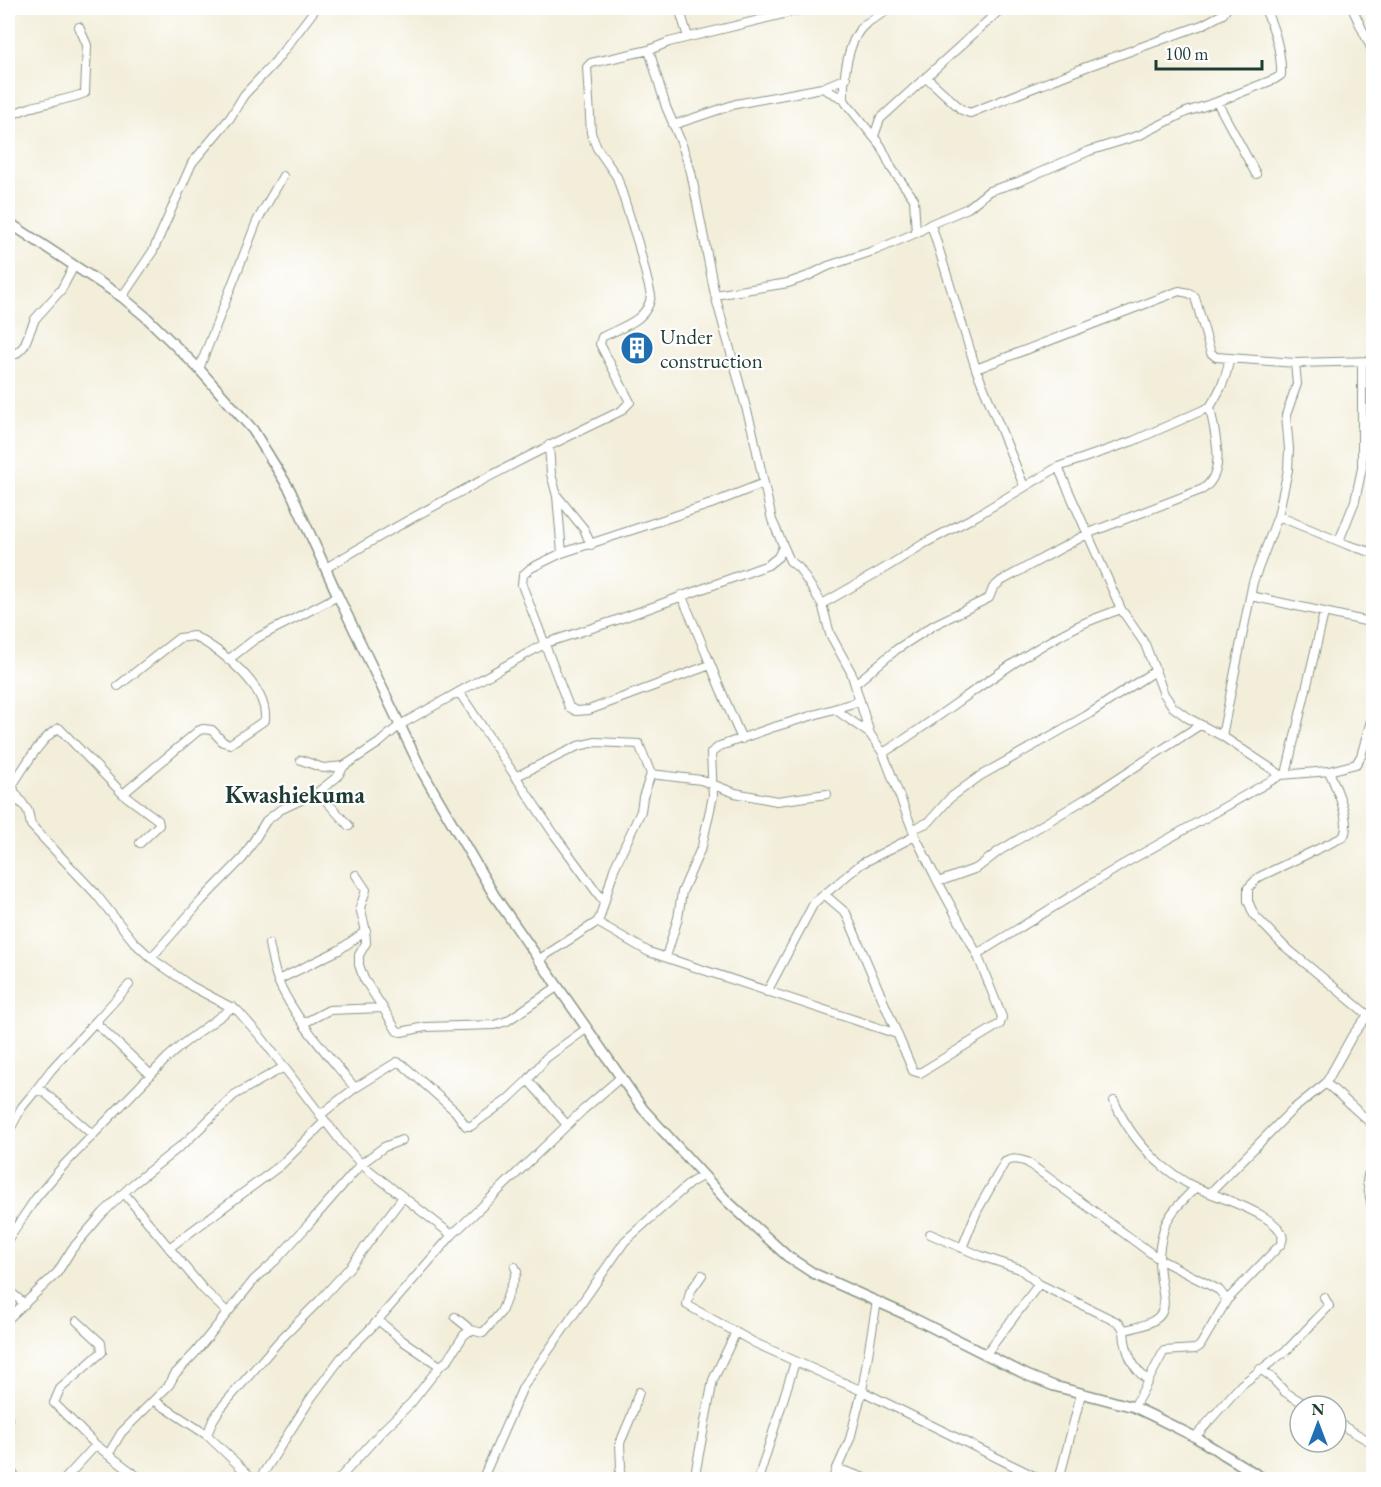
<svg xmlns="http://www.w3.org/2000/svg" width="1381" height="1487" viewBox="0 0 1381 1487" font-family="'EB Garamond',serif">
	<style>
		.lines { fill: none; stroke-linecap: round; stroke-linejoin: round }
		.minor-casing { stroke: #899687; stroke-width: 10 }
		.tertiary-casing { stroke: #899687; stroke-width: 12 }
		.minor { stroke: #fff; stroke-width: 8 }
		.tertiary { stroke: #fff; stroke-width: 9 }
		.labels { text-anchor: middle; dominant-baseline: central; stroke-width: 4.5; stroke-linejoin: round; paint-order: stroke }
		.poi-label { font-size: 21px; fill: #1f3d34; stroke: #fff; text-anchor: start }
		.quarter-label { font-size: 24px; font-weight: bold; fill: #1f3d34; stroke: #fff }
	</style>
	<rect width="100%" height="100%" fill="#fff"/>
	<filter id="ink" filterUnits="userSpaceOnUse"><feTurbulence type="fractalNoise" baseFrequency=".0167" numOctaves="2"/><feDisplacementMap in="SourceGraphic" scale="12" xChannelSelector="R" yChannelSelector="G"/><feConvolveMatrix kernelMatrix="1 2 1 2 8 2 1 2 1" color-interpolation-filters="sRGB"/></filter>
	<filter id="wash" filterUnits="userSpaceOnUse"><feTurbulence type="fractalNoise" baseFrequency=".008" numOctaves="4" result="noise"/><feDisplacementMap in="SourceGraphic" scale="24" xChannelSelector="R" yChannelSelector="G"/><feGaussianBlur stdDeviation="1.35" result="paint"/><feColorMatrix in="noise" values="0 0 0 0 0 0 0 0 0 0 0 0 0 0 0 0 0 1.4 0 .05"/><feComposite in="paint" operator="in"/></filter>
	<g filter="url(#wash)">
		<rect width="100%" height="100%" fill="#f3eeda"/>
	</g>
	<g filter="url(#ink)">
		<g class="lines">
			<defs>
				<path id="minor" d="M679 8 688 37
					M891 8C883 14 875 17 867 23 848 36 843 77 844 99L846 103 881 146 892 169 914 199 916 233
					M1352 8 1374 54
					M649 50 666 107 681 142 691 172 715 295 752 429 772 520 790 561 799 568 822 604 830 634 851 672 870 734 883 753 915 836 938 882 977 954 1002 1017 1000 1024 920 1073 913 1071 846 913 824 894
					M926 77 962 110 970 113 1086 67 1202 25 1223 14 1227 8
					M822 88 844 99
					M1217 102 1256 174
					M9 117C30 103 61 103 85 93L87 45 79 27
					M673 125 736 104 822 88 846 78
					M874 136 880 119 1002 8
					M931 224 976 369 1024 486
					M715 295 788 283 808 276 828 266 876 250 916 233 931 224 968 208 989 191 1018 182 1089 151 1140 135 1186 112 1217 102 1275 79 1281 75C1282 54 1274 26 1264 8
					M122 297 153 251 192 163 230 118 244 95 275 62 316 8
					M8 351 16 354 24 346 35 319 61 290 74 266
					M199 369 257 221 283 176
					M976 369 1179 291 1189 293 1195 297 1209 347 1211 353 1216 357 1295 363 1374 361
					M549 445 551 474 557 496 562 553
					M1058 467 1121 609 1145 644 1164 694 1173 707 1188 718 1222 736 1281 775
					M558 497 584 529 591 545
					M1278 516 1348 545 1374 553
					M1339 541 1355 501 1362 468V362
					M326 568C422 510 520 459 621 411L630 402 600 344 602 337C622 327 649 320 651 295L638 243 617 177 597 148 591 133 587 67 591 63 649 50 669 42 808 8
					M681 595C703 643 720 691 742 739
					M1251 596 1374 623
					M822 604 885 568 925 543 976 516 1058 467 1133 441 1210 407
					M228 660 255 639 338 596
					M710 665 589 710 576 711 569 707 522 585 523 575 531 568 562 553 711 504 764 483
					M855 684 897 649 934 625 989 598 993 588 1001 581 1089 533 1203 489C1228 471 1214 433 1210 407 1219 392 1227 378 1229 359
					M118 686 179 638 194 636C222 651 268 686 265 720L230 744 223 742 212 730 203 729 198 731 123 794 59 728C41 737 24 768 13 784L14 791 28 811 31 825 95 893 134 942 151 958 191 986 238 1011 261 1037 342 1143 361 1164 452 1235
					M459 692 554 834 604 902
					M836 710 870 734
					M1222 736 1253 582 1278 516 1288 470 1289 449 1286 415 1297 384 1295 363
					M883 753C948 713 1006 662 1074 628 1089 620 1105 615 1121 609
					M301 760 323 768 344 766
					M1329 771C1335 786 1353 823 1343 837L1259 877 1248 888V901L1254 915 1283 945 1374 1020
					M1286 774 1324 613
					M515 777 578 746 596 742 639 744 651 774
					M318 792 349 826
					M123 794 158 820 159 825 140 843
					M8 802 18 801 21 803
					M913 829 929 822 950 798 980 776 1086 716 1156 670
					M356 875 366 890 360 908 365 927 366 943 359 955V965L364 979 383 1008
					M938 882 977 868 999 851 1092 795 1200 725
					M597 922 649 952 897 1034
					M269 944C272 957 274 973 280 985 298 1023 329 1056 355 1088
					M977 954 1122 865 1281 775 1329 771 1356 764 1361 756 1374 710
					M666 957 678 918 682 892 702 846 713 796 711 753 720 746 771 728 860 701
					M151 958 202 900 243 858 266 821 280 810 318 792 337 777 344 766 379 743 400 725 546 643 614 621 768 565 778 557 783 547
					M538 960 597 922 600 917 614 869 641 811 643 797 651 774 701 780 735 793 777 801 827 794
					M278 980 339 950 366 931
					M129 985 98 1019V1025L151 1075
					M767 992 814 903 861 864 915 836
					M304 1023 329 1010 383 1008 397 1031 401 1032 425 1027 494 1025 507 1021 557 987
					M528 1080 567 1125
					M1326 1083 1374 1126
					M36 1090 51 1070 98 1019
					M1114 1101C1126 1128 1142 1149 1164 1167 1173 1174 1185 1183 1195 1187 1211 1195 1295 1219 1281 1244L1227 1300 1200 1346 1195 1349 1164 1351 1134 1407
					M320 1115 355 1088 397 1062 402 1064 455 1111 466 1126H471L507 1100 528 1080 546 1058 586 1029
					M8 1133 22 1107 36 1090 44 1092 93 1135
					M1374 1165 1368 1175 1367 1182 1374 1217
					M1211 1192 1291 1111 1326 1083 1352 1036 1368 1015
					M124 1193 203 1289 227 1312
					M930 1234 981 1256 1020 1269 1039 1284 1119 1323C1125 1329 1124 1333 1125 1341 1128 1356 1135 1371 1148 1380
					M8 1239 36 1198 63 1166 167 1058 184 1043 233 1007
					M169 1248 281 1165 325 1121
					M962 1248 977 1211 1005 1162C1013 1158 1018 1159 1027 1162L1159 1259 1219 1290 1227 1300
					M702 1275 690 1292 687 1305 755 1343 862 1391 1042 1480
					M8 1290 25 1304
					M455 1317 471 1330 483 1333 501 1312 517 1272 515 1267
					M8 1319 57 1273 72 1249 103 1213 133 1184 187 1141 234 1095 284 1067
					M378 1320 403 1341 440 1366
					M77 1321 101 1343 102 1352 60 1389 54 1403 96 1445 142 1480
					M1124 1330C1183 1319 1159 1301 1159 1259 1159 1251 1161 1240 1163 1232 1167 1214 1183 1201 1195 1188
					M985 1355 1039 1284
					M1260 1369 1270 1376 1285 1392 1308 1406
					M155 1401 207 1435 254 1480
					M8 1418V1420
					M1336 1422 1374 1444
					M207 1435 213 1420 220 1409 279 1341 320 1300 350 1267 403 1197
					M1195 1437 1241 1385 1288 1349 1329 1306 1324 1297
					M108 1455 121 1433 169 1385 175 1374 195 1353 254 1280 276 1260 308 1225 361 1164 384 1147 402 1140
					M836 1468 870 1480
					M8 1469 19 1480
					M64 1480 96 1445
					M259 1480 311 1398 341 1358 372 1327 452 1235 583 1110 620 1078
					M338 1480 382 1431 411 1403 440 1366 447 1361 464 1335 471 1330
					M482 1480 523 1387 625 1241 690 1183 702 1176
					M618 1480 621 1467 620 1443 631 1417 639 1392
					M694 1480 713 1380 736 1332
					M758 1480 795 1362
					M832 1480 850 1439 862 1391 877 1301
					M1059 1480 1081 1394"/>
				<path id="tertiary" d="M8 222 122 297 146 317 199 369 253 430 290 490 338 596 423 773 494 895 643 1109 727 1201 787 1256 813 1273 909 1316 1029 1376 1054 1386 1134 1407 1153 1416 1195 1437 1266 1480"/>
			</defs>
			<!-- minor casing -->
			<use href="#minor" class="minor-casing"/>
			<!-- tertiary casing -->
			<use href="#tertiary" class="tertiary-casing"/>
			<!-- minor -->
			<use href="#minor" class="minor"/>
			<!-- tertiary -->
			<use href="#tertiary" class="tertiary"/>
		</g>
	</g>
	<!-- icons -->
	<defs>
		<symbol id="building-disc" viewBox="-11 -11 22 22"><circle r="9.5" fill="#1f6fb2" stroke="#fff"/><path d="M-4-6H4V6H1V3H-1V6H-4ZM-2.5-4.3h1.7v1.8h-1.7ZM.8-4.3h1.7v1.8H.8ZM-2.5-1h1.7V.8h-1.7ZM.8-1h1.7V.8H.8Z" fill="#fff"/></symbol>
	</defs>
	<g fill-rule="evenodd">
		<use href="#building-disc" x="618" y="329" width="38" height="38"/>
	</g>
	<g class="labels">
		<!-- poi labels -->
		<g class="poi-label">
			<text x="660" y="336">Under<tspan x="660" dy="24">construction</tspan></text>
		</g>
		<!-- quarter labels -->
		<g class="quarter-label">
			<text x="295" y="794">Kwashiekuma</text>
		</g>
	</g>
	<!-- margin -->
	<rect width="1381" height="1487" fill="none" stroke="#fff" stroke-width="30"/>
	<!-- north arrow -->
	<g transform="translate(1318 1424)"><circle r="28" fill="#ffffff" stroke="#a5b1ae" stroke-width="1.5"/>
	<path d="M0-4.5L10 22L0 15L-10 22Z" fill="#1f6fb2"/>
	<text y="-9" font-size="16" font-weight="bold" text-anchor="middle" fill="#1f3d34">N</text>
	</g>
	<!-- scale -->
	<path d="M1156 60v9h106v-9" fill="none" stroke="#1f3d34" stroke-width="3"/>
	<text x="1165" y="60" font-size="18" fill="#1f3d34" stroke="#ffffff" stroke-width="4.5" paint-order="stroke">100 m</text>
</svg>
